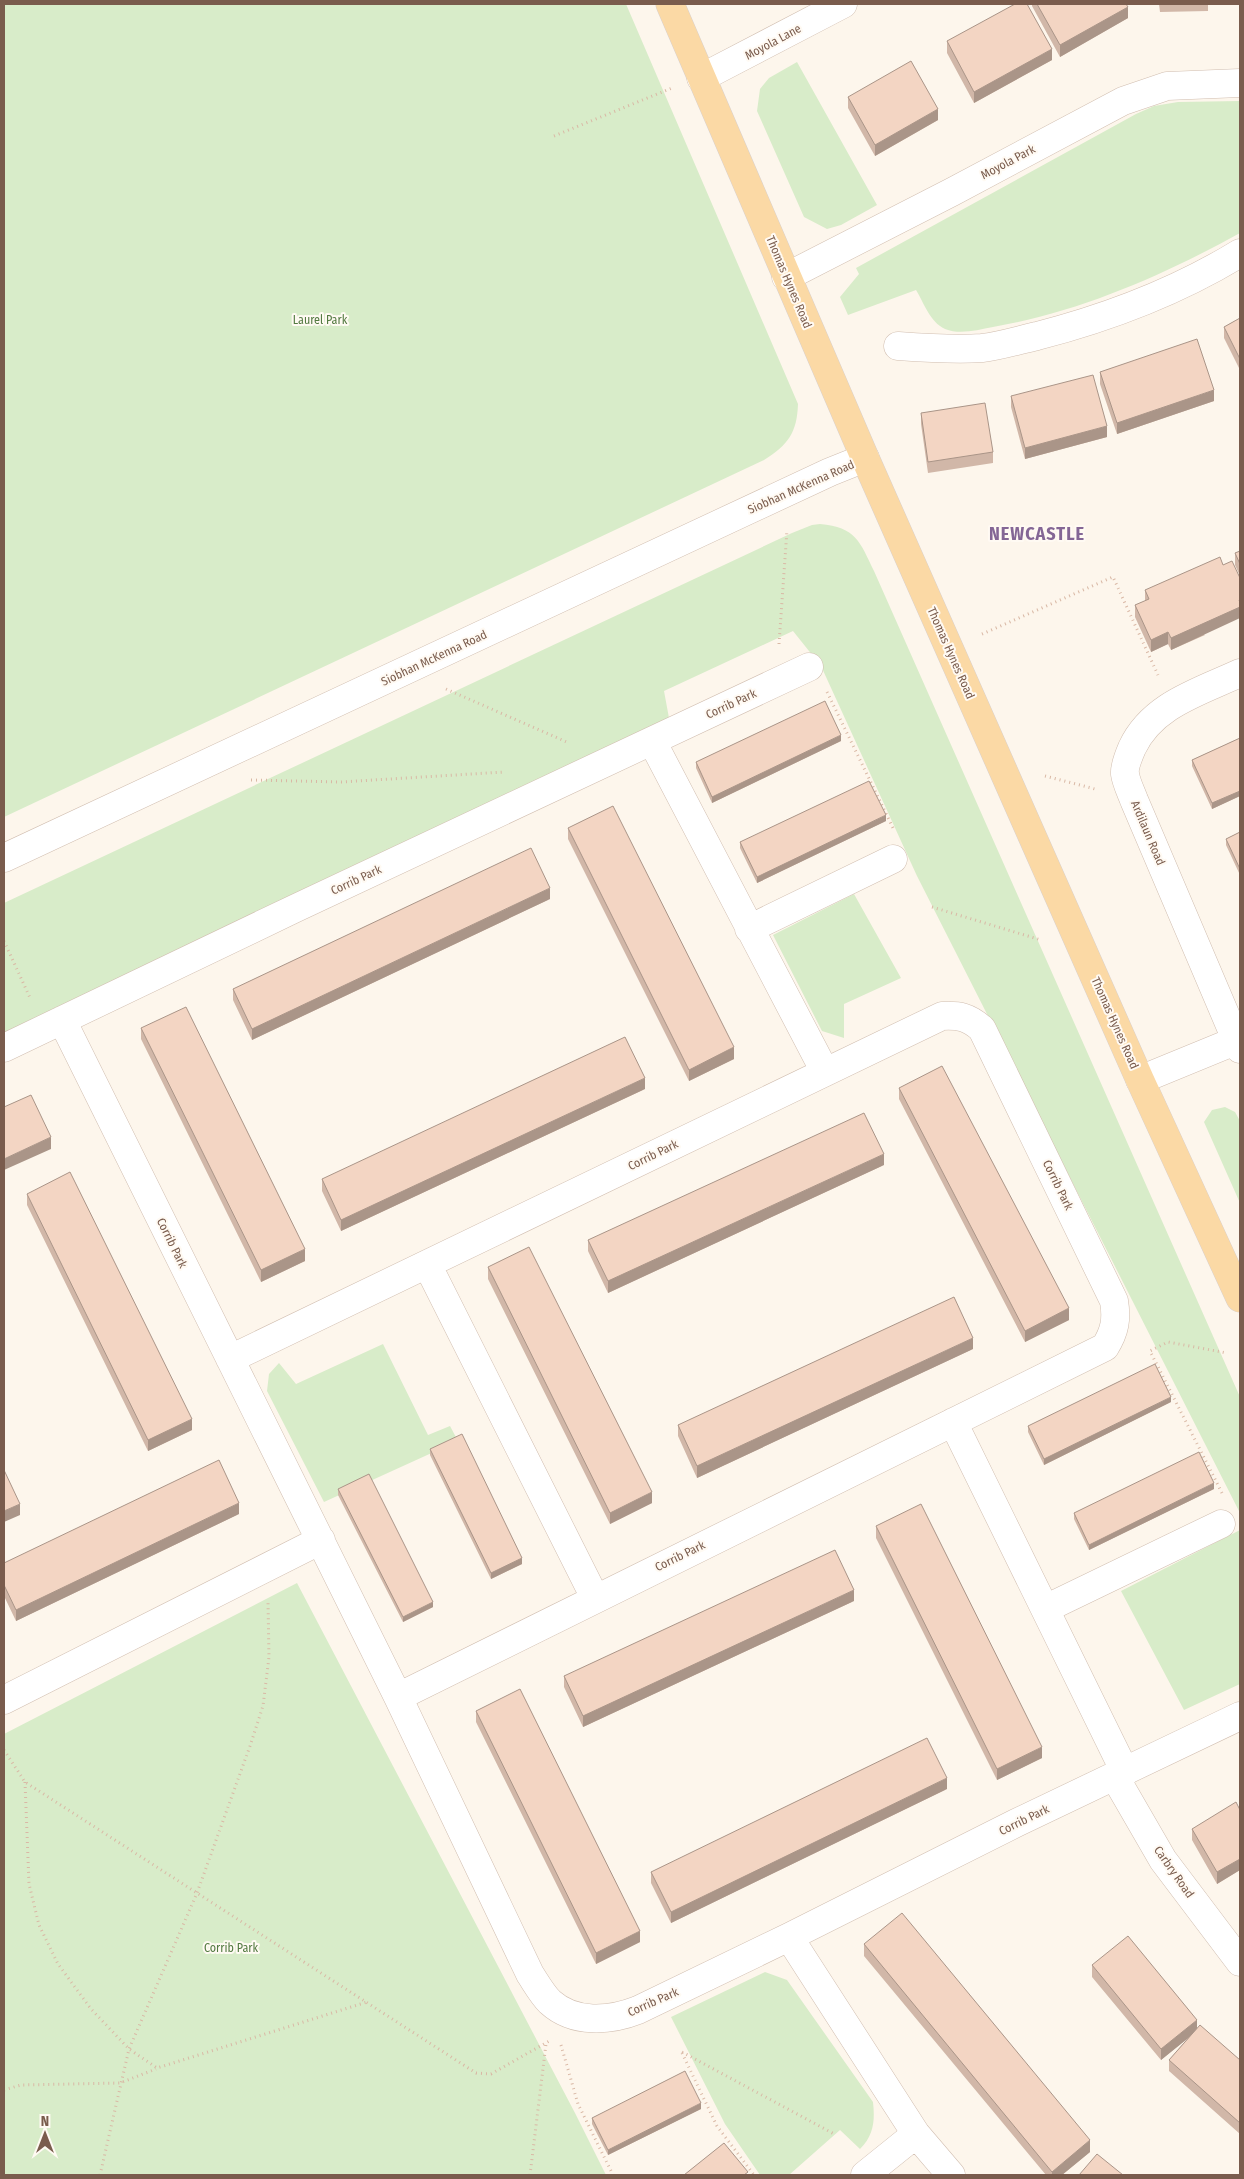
<svg xmlns="http://www.w3.org/2000/svg" width="1244" height="2179" viewBox="0 0 1244 2179" font-family="'Fira Sans Condensed',sans-serif">
	<style>
		.green { fill: #d8ecc9 }
		.lines { fill: none; stroke-linecap: round; stroke-linejoin: round }
		.minor-casing { stroke: #d1beb0; stroke-width: 29 }
		.tertiary-casing { stroke: #d1beb0; stroke-width: 29 }
		.primary-casing { stroke: #dad1cd; stroke-width: 29 }
		.path { stroke: #d9b8a5; stroke-width: 3; stroke-dasharray: 1 4; stroke-linecap: butt }
		.minor { stroke: #fff; stroke-width: 28 }
		.tertiary { stroke: #fff; stroke-width: 28 }
		.primary { stroke: #fbd9a5; stroke-width: 28 }
		.wall { fill: #d1b7a8 }
		.shaded-wall { fill: #aa9588 }
		.building { fill: #f3d5c3; stroke: #aa9588 }
		.labels { text-anchor: middle; dominant-baseline: central; stroke-width: 4; stroke-linejoin: round; paint-order: stroke }
		.street-label { font-size: 12px; fill: #7a5c4d; stroke: #fffaf3 }
		.park-label { font-size: 12px; fill: #537a41; stroke: #fffaf3 }
		.district-label { font-size: 18px; font-weight: bold; letter-spacing: 1px; fill: #846695; stroke: #fffaf3 }
	</style>
	<rect width="100%" height="100%" fill="#fdf6ec"/>
	<!-- green -->
	<path class="green" d="M4 4H626L798 404C797 433 788 445 764 460L4 817Z
		M797 62 877 205 841 225 827 229 804 217 757 111 760 89 769 78Z
		M1240 101V233C1164 275 1080 312 993 327 977 330 960 335 945 329 930 322 924 303 916 290L848 315 840 297 859 274 856 268 1136 114 1154 106 1178 102Z
		M820 524C856 527 860 542 874 571L1240 1397V1513L917 876 821 666 793 631 664 691 669 718 4 1034V903L792 533 812 525Z
		M854 894 901 978 844 1004V1038L822 1031 773 935Z
		M1225 1107 1235 1112 1240 1121V1203L1204 1122 1212 1110Z
		M383 1344 428 1435 450 1426 458 1441 324 1502 267 1391 269 1374 279 1363 296 1384Z
		M1240 1530V1684L1184 1710 1121 1591Z
		M297 1583 575 2113 606 2175H4V1734Z
		M765 1972 787 1980 873 2102C875 2120 874 2135 860 2149L840 2130 789 2175H760L725 2124 671 2017Z"/>
	<g class="lines">
		<defs>
			<path id="minor" d="M701 78 843 4
				M786 277 952 192 1123 101 1167 86 1240 83
				M898 346C926 348 954 350 982 348 1000 346 1019 340 1037 336 1107 318 1178 291 1240 253
				M1240 673C1199 692 1152 705 1132 748 1129 755 1124 767 1125 774 1126 782 1131 792 1134 800L1240 1049
				M652 741 825 1072
				M749 929 893 859
				M62 1020 398 1697 530 1974C536 1983 542 1994 550 2002 574 2024 610 2021 638 2010L789 1937 1016 1823 1240 1716
				M4 1048 296 908 809 667
				M1140 1080 1240 1039
				M427 1264 595 1598
				M230 1359 942 1016C959 1015 969 1017 982 1029L1114 1301C1117 1319 1115 1331 1105 1347L398 1697
				M953 1422 1125 1772
				M1045 1609 1221 1524
				M4 1700 321 1540
				M1115 1777 1163 1860 1240 1962
				M789 1937 916 2134 951 2175
				M865 2175 916 2134"/>
			<path id="tertiary" d="M4 858 830 472 865 458"/>
			<path id="primary" d="M670 4 865 458 1140 1080 1240 1298"/>
		</defs>
		<!-- minor casing -->
		<use href="#minor" class="minor-casing"/>
		<!-- tertiary casing -->
		<use href="#tertiary" class="tertiary-casing"/>
		<!-- primary casing -->
		<use href="#primary" class="primary-casing"/>
		<!-- path -->
		<path class="path" d="M554 136 672 88
			M982 634 1113 577 1158 675
			M779 644 787 530
			M446 689 569 743
			M827 692 893 828
			M1045 776 1095 789
			M251 780 341 782 504 772
			M932 907 1041 940
			M4 941 31 1000
			M1222 1493 1150 1351 1168 1342 1227 1353
			M4 1750 25 1782 476 2073 491 2074 551 2040
			M25 1782 29 1884 39 1925 58 1964 91 2009 129 2049 157 2068 367 2002
			M561 2045 578 2104 613 2175
			M682 2052 836 2135
			M682 2053 717 2126 754 2175
			M4 2090 21 2085 120 2083 156 2069
			M100 2175 129 2049 197 1893 250 1746 263 1706 269 1657 268 1602
			M530 2175 546 2044"/>
		<!-- minor -->
		<use href="#minor" class="minor"/>
		<!-- tertiary -->
		<use href="#tertiary" class="tertiary"/>
		<!-- primary -->
		<use href="#primary" class="primary"/>
	</g>
	<!-- wall -->
	<path class="wall" d="M1032 4H1126L1128 18 1060 57 1032 6Z
		M1159 4H1208V11L1160 12Z
		M1218 4H1240V5H1218Z
		M947 41 1052 60 974 103 947 53Z
		M848 97 938 120 875 156 848 108Z
		M1240 318V370L1224 338V327Z
		M1100 372 1214 401 1117 434 1100 384Z
		M1011 396 1107 437 1025 459 1011 407Z
		M921 413 993 452V463L928 473 921 424Z
		M1240 551V576L1235 565V553Z
		M1145 590 1205 635 1171 650 1168 644 1151 652 1135 617V605L1145 601Z
		M1240 738V796L1212 809 1192 766V760Z
		M841 741 712 803 696 768V762Z
		M886 821 757 883 740 848V842Z
		M568 828 734 1059 689 1081 568 839Z
		M1240 832V875L1226 845V839Z
		M550 899 252 1040 233 1000V989Z
		M141 1028 305 1261 261 1282 141 1039Z
		M899 1088 1069 1320 1025 1342 899 1099Z
		M645 1089 341 1231 322 1191V1179Z
		M884 1165 608 1293 588 1251V1240Z
		M27 1194 192 1430 148 1451 27 1205Z
		M488 1267 652 1503 610 1524 488 1279Z
		M973 1349 697 1478 678 1436V1425Z
		M1171 1402 1044 1465 1028 1432V1426Z
		M430 1449 522 1564 491 1579 430 1455Z
		M338 1489 433 1607 403 1622 338 1495Z
		M1214 1489 1089 1550 1074 1519V1513Z
		M239 1514 16 1621 4 1596V1563Z
		M876 1526 1042 1758 997 1780 876 1538Z
		M854 1601 583 1727 564 1687V1676Z
		M476 1711 640 1942 596 1964 476 1722Z
		M947 1789 671 1923 651 1883V1872Z
		M1240 1798V1870L1217 1884 1192 1840V1829L1240 1809Z
		M864 1944 1090 2152 1062 2175H1046L864 1956Z
		M1092 1965 1197 2029 1240 2060V2134L1169 2071V2060L1189 2037 1161 2060 1092 1977Z
		M701 2109 608 2155 592 2124V2118Z"/>
	<!-- shaded-wall -->
	<path class="shaded-wall" d="M1128 7V18L1060 57V45Z
		M1052 49V60L974 103V92Z
		M938 109V120L875 156V145Z
		M1214 390V401L1117 434V423Z
		M1107 426V437L1025 459V448Z
		M1240 600V618L1171 650V638Z
		M1168 632V644L1151 652V640Z
		M841 735V741L712 803V797Z
		M1240 791V796L1212 809V803Z
		M886 815V821L757 883V877Z
		M550 888V899L252 1040V1029Z
		M734 1047V1059L689 1081V1070Z
		M645 1078V1089L341 1231V1220Z
		M51 1137V1149L4 1170V1159Z
		M884 1154V1165L608 1293V1281Z
		M305 1249V1261L261 1282V1270Z
		M1069 1308V1320L1025 1342V1331Z
		M973 1338V1349L697 1478V1466Z
		M1171 1397V1402L1044 1465V1459Z
		M192 1419V1430L148 1451V1440Z
		M1214 1483V1489L1089 1550V1545Z
		M652 1492V1503L610 1524V1513Z
		M239 1503V1514L16 1621V1610Z
		M20 1504V1515L4 1522V1511Z
		M522 1558V1564L491 1579V1573Z
		M854 1590V1601L583 1727V1716Z
		M433 1602V1607L403 1622V1617Z
		M1042 1747V1758L997 1780V1769Z
		M947 1778V1789L671 1923V1912Z
		M1240 1859V1870L1217 1884V1872Z
		M640 1931V1942L596 1964V1953Z
		M1197 2020V2031L1161 2060V2049Z
		M701 2103V2109L608 2155V2150Z
		M1090 2140V2152L1062 2175H1052V2172Z"/>
	<!-- building -->
	<path class="building" d="M1015 4H1027L1052 49 974 92 947 41Z
		M1037 4H1126L1128 7 1060 45Z
		M911 61 938 109 875 145 848 97Z
		M1240 318V359L1224 327Z
		M1197 339 1214 390 1117 423 1100 372Z
		M1093 375 1107 426 1025 448 1011 396Z
		M985 403 993 452 928 462 921 413Z
		M1240 551V564L1235 553Z
		M1220 557 1223 565 1232 561 1240 578V600H1239L1240 602V607L1171 638 1168 632 1151 640 1135 605 1149 599 1145 590Z
		M825 701 841 735 712 797 696 762Z
		M1240 738V791L1212 803 1192 760Z
		M869 781 886 815 757 877 740 842Z
		M613 806 734 1047 689 1070 568 828Z
		M1240 832V869L1226 839Z
		M531 848 550 888 252 1029 233 989Z
		M186 1007 305 1249 261 1270 141 1028Z
		M625 1037 645 1078 341 1220 322 1179Z
		M942 1066 1069 1308 1025 1331 899 1088Z
		M31 1095 51 1137 4 1159V1107Z
		M864 1113 884 1154 608 1281 588 1240Z
		M70 1172 192 1419 148 1440 27 1194Z
		M529 1247 652 1492 610 1513 488 1267Z
		M954 1297 973 1338 697 1466 678 1425Z
		M1155 1364 1171 1397 1044 1459 1028 1426Z
		M462 1434 522 1558 491 1573 430 1449Z
		M1199 1452 1214 1483 1089 1545 1074 1513Z
		M219 1460 239 1503 16 1610 4 1585V1563Z
		M4 1470 20 1504 4 1511Z
		M369 1474 433 1602 403 1617 338 1489Z
		M921 1504 1042 1747 997 1769 876 1526Z
		M835 1550 854 1590 583 1716 564 1676Z
		M520 1689 640 1931 596 1953 476 1711Z
		M927 1738 947 1778 671 1912 651 1872Z
		M1236 1802 1240 1810V1859L1217 1872 1192 1829Z
		M902 1913 1090 2140 1052 2172 864 1944Z
		M1128 1936 1197 2020 1161 2049 1092 1965Z
		M1200 2025 1240 2060V2123L1169 2060Z
		M685 2071 701 2103 608 2150 592 2118Z
		M724 2143 748 2172 744 2175H684Z
		M1097 2154 1123 2175H1079Z"/>
	<g class="labels">
		<!-- street labels -->
		<g class="street-label">
			<text transform="translate(773 42) rotate(-28)">Moyola Lane</text>
			<text transform="translate(1008 162) rotate(-28)">Moyola Park</text>
			<text transform="translate(789 282) rotate(67)">Thomas Hynes Road</text>
			<text transform="translate(801 487) rotate(-24)">Siobhan McKenna Road</text>
			<text transform="translate(951 653) rotate(66)">Thomas Hynes Road</text>
			<text transform="translate(434 658) rotate(-25)">Siobhan McKenna Road</text>
			<text transform="translate(731 704) rotate(-25)">Corrib Park</text>
			<text transform="translate(1148 833) rotate(67)">Ardilaun Road</text>
			<text transform="translate(356 880) rotate(-25)">Corrib Park</text>
			<text transform="translate(1115 1023) rotate(66)">Thomas Hynes Road</text>
			<text transform="translate(653 1155) rotate(-26)">Corrib Park</text>
			<text transform="translate(1058 1185) rotate(64)">Corrib Park</text>
			<text transform="translate(172 1243) rotate(64)">Corrib Park</text>
			<text transform="translate(680 1556) rotate(-26)">Corrib Park</text>
			<text transform="translate(1024 1820) rotate(-26)">Corrib Park</text>
			<text transform="translate(1174 1872) rotate(55)">Carbry Road</text>
			<text transform="translate(653 2002) rotate(-24)">Corrib Park</text>
		</g>
		<!-- park labels -->
		<g class="park-label">
			<text x="320" y="320">Laurel Park</text>
			<text x="231" y="1948">Corrib Park</text>
		</g>
		<!-- district labels -->
		<g class="district-label">
			<text x="1037" y="534">NEWCASTLE</text>
		</g>
	</g>
	<!-- border -->
	<rect width="1244" height="2179" fill="none" stroke="#7a5c4d" stroke-width="10"/>
	<!-- north arrow -->
	<g transform="translate(45 2134)" stroke="#fffaf3" stroke-width="4" paint-order="stroke">
	<path d="M0-4L9 19L0 12L-9 19Z" fill="#7a5c4d"/>
	<text y="-8" font-size="14" font-weight="bold" text-anchor="middle" fill="#7a5c4d">N</text>
	</g>
</svg>
